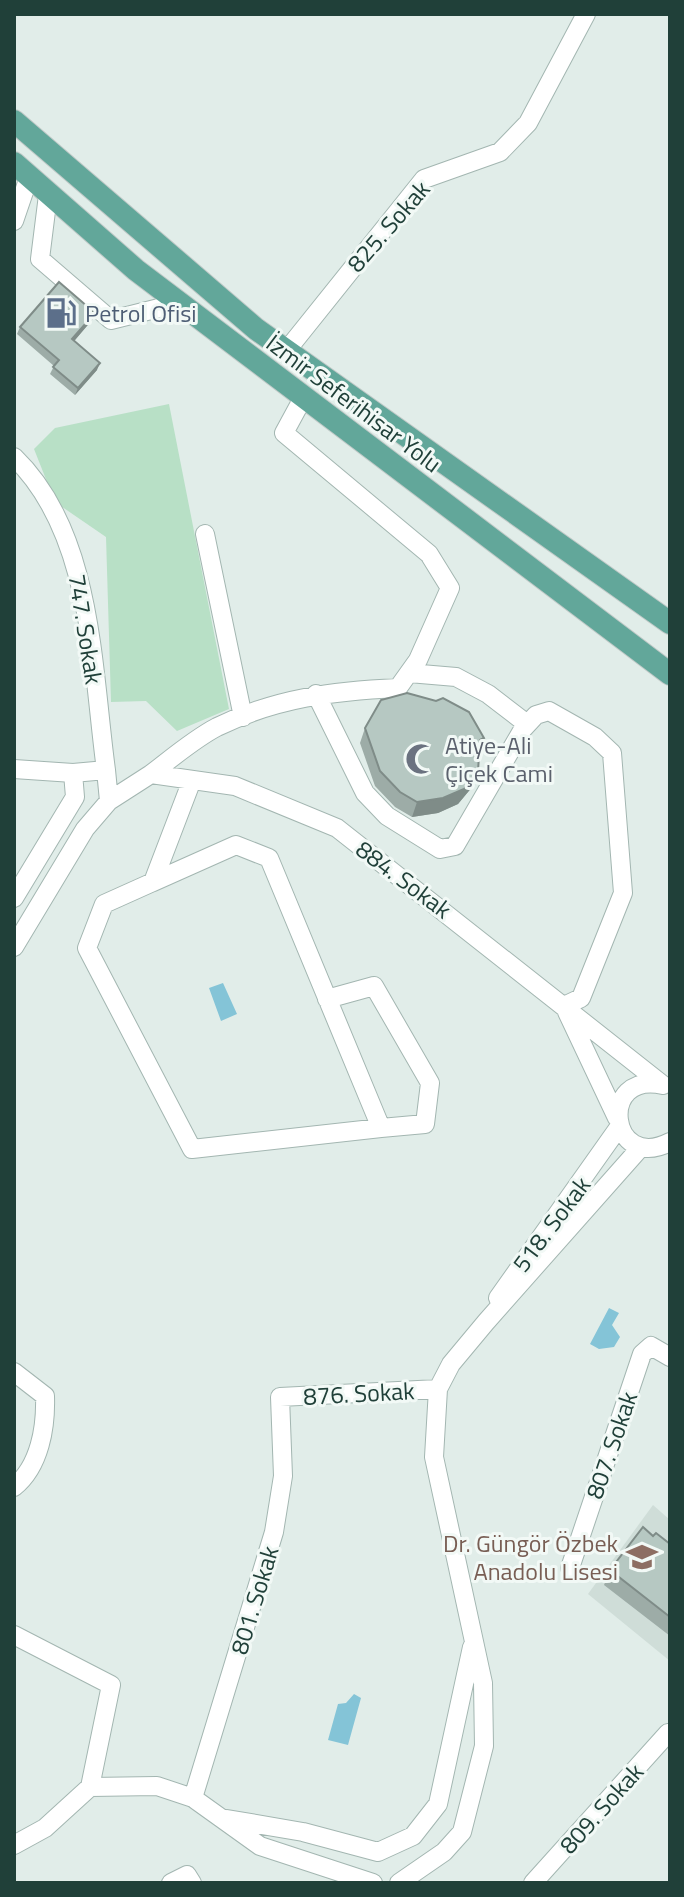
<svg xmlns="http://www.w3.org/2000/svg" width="684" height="1897" viewBox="0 0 684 1897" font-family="'Titillium Web',sans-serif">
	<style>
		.built { fill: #cfddd8 }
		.green { fill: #b8e0c6 }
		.water { fill: #84c4d7 }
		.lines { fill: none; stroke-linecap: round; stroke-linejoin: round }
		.minor-casing { stroke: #a3b6b1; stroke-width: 20 }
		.major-casing { stroke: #c1cac8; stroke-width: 24 }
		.minor { stroke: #fff; stroke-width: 18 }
		.major { stroke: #62a79a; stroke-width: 22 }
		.wall { fill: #9daca7 }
		.shaded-wall { fill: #7f8c88 }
		.building { fill: #b6c8c2; stroke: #7f8c88; stroke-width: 2 }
		.labels { text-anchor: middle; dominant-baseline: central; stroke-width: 6; stroke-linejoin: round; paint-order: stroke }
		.street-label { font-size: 24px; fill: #204039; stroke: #f2f9f6 }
		.service-label { font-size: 24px; fill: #4e5e75; stroke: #f2f9f6; text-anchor: start }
		.worship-label { font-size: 24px; fill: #5b616d; stroke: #f2f9f6; text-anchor: start }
		.education-label { font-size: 24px; fill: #785e54; stroke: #f2f9f6; text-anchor: end }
	</style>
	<rect width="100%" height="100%" fill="#e1ede9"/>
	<!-- built -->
	<path class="built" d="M653 1505 670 1520V1661L588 1594Z"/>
	<!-- green -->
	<path class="green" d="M169 404 229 709 177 731 146 701 111 702 106 537 55 502 34 449 55 428Z"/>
	<!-- water -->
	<path class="water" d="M223 983 237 1014 221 1021 209 988Z
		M609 1308 619 1313 612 1325 620 1337 614 1347 599 1349 590 1344Z
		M354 1694 361 1698 348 1745 328 1740 338 1704 346 1703Z"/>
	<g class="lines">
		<defs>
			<path id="minor" d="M48 195 40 259 111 320 179 303
				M14 221 29 177
				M287 350 424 179 500 152 528 123 586 14
				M14 457C93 533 92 668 106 770
				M205 534 243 717
				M409 673 456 677 488 694 527 724
				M316 694 365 793 387 816 440 849 455 846 523 729 536 715 549 711 595 737 612 753 623 893 581 998 564 1006
				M14 769 73 773 106 770 109 801
				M151 774C172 758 194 739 217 727 276 698 334 691 398 688L418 660 450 588 429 554 284 433 303 398
				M153 882 236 845 269 858 381 1128 192 1149 87 948 104 904 153 882 192 780
				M14 898 75 797 73 773
				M14 947 85 829 109 801 151 774 235 786 337 828 663 1085
				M327 999 374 986 430 1083 425 1124 381 1128
				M567 1012 617 1118
				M663 1085C597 1070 609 1173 670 1142
				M498 1298 619 1127
				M14 1372 45 1396C46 1427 40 1466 14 1487
				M570 1568 642 1354 651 1346 670 1357
				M14 1635 111 1685 90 1787
				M193 1798 274 1532 283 1476 280 1397 438 1389
				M227 1819 303 1832 378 1852 413 1836 438 1804 472 1647
				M14 1845 45 1828 90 1787 157 1786 193 1798 260 1846 373 1883
				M171 1883 187 1875 192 1883
				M399 1883 444 1852 462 1832 484 1746 483 1683 434 1457 438 1389 451 1364 486 1322 641 1147
				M533 1883 668 1733 670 1735"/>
			<path id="major" d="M14 121 256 329 670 623
				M14 163 136 270 670 674"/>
		</defs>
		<!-- minor casing -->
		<use href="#minor" class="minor-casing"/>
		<!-- major casing -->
		<use href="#major" class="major-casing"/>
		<!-- minor -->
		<use href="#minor" class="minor"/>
		<!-- major -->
		<use href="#major" class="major"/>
	</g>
	<!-- wall -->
	<path class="wall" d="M95 313 92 320 74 341 97 370 75 395 50 374 54 366 17 334 20 327Z
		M365 728 484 738 479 750 478 771 473 786 458 804 438 813 412 817 395 807 375 786 360 743Z
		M653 1536 670 1544V1636L604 1585 610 1570Z"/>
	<!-- shaded-wall -->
	<path class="shaded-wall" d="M95 313 92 320 70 346 72 339Z
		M100 363 97 370 75 395 78 388Z
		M478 771 473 786 458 804 438 813 412 817 417 802Z"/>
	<!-- building -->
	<path class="building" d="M59 282 95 313 72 339 100 363 78 388 53 367 59 360 20 327Z
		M407 693 436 701 443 698 469 712 484 738 480 740 478 771 464 789 443 798 417 802 400 792 380 771 365 728 381 700Z
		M643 1527 653 1536 656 1533 670 1544V1617L610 1570Z"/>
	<!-- icons -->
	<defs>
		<symbol id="fuel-bare" viewBox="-9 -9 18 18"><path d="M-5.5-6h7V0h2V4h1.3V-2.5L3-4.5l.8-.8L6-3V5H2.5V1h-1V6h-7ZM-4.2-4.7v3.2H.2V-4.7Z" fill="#5c6f8a" stroke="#f2f9f6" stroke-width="2.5" paint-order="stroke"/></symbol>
		<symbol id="mosque-bare" viewBox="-9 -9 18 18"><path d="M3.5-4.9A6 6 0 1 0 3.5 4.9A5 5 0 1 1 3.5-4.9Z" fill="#6b7280" stroke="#f2f9f6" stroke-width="2.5" paint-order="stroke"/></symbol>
		<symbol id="school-bare" viewBox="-9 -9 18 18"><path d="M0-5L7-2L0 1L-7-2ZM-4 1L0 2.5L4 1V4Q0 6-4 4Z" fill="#8d6e63" stroke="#f2f9f6" stroke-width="2.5" paint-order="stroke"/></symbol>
	</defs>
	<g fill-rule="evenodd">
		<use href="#fuel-bare" x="39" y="291" width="44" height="44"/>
		<use href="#mosque-bare" x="399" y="737" width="44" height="44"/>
		<use href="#school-bare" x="620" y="1535" width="44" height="44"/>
	</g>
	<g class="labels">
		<!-- street labels -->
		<g class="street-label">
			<text transform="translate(388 226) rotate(-49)">825. Sokak</text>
			<text transform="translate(354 403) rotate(37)">İzmir Seferihisar Yolu</text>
			<text transform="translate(86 629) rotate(81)">747. Sokak</text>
			<text transform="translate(404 879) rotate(37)">884. Sokak</text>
			<text transform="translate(551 1224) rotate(-53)">518. Sokak</text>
			<text transform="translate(359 1393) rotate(-3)">876. Sokak</text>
			<text transform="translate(611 1445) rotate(-71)">807. Sokak</text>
			<text transform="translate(254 1600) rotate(-73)">801. Sokak</text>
			<text transform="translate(601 1808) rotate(-48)">809. Sokak</text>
		</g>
		<!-- service labels -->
		<g class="service-label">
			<text x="85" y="313">Petrol Ofisi</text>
		</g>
		<!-- worship labels -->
		<g class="worship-label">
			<text x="445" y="745">Atiye-Ali<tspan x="445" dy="28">Çiçek Cami</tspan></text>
		</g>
		<!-- education labels -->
		<g class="education-label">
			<text x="618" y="1543">Dr. Güngör Özbek<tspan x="618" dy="28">Anadolu Lisesi</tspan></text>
		</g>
	</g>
	<!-- border -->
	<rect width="684" height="1897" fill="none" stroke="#204039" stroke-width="32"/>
</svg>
